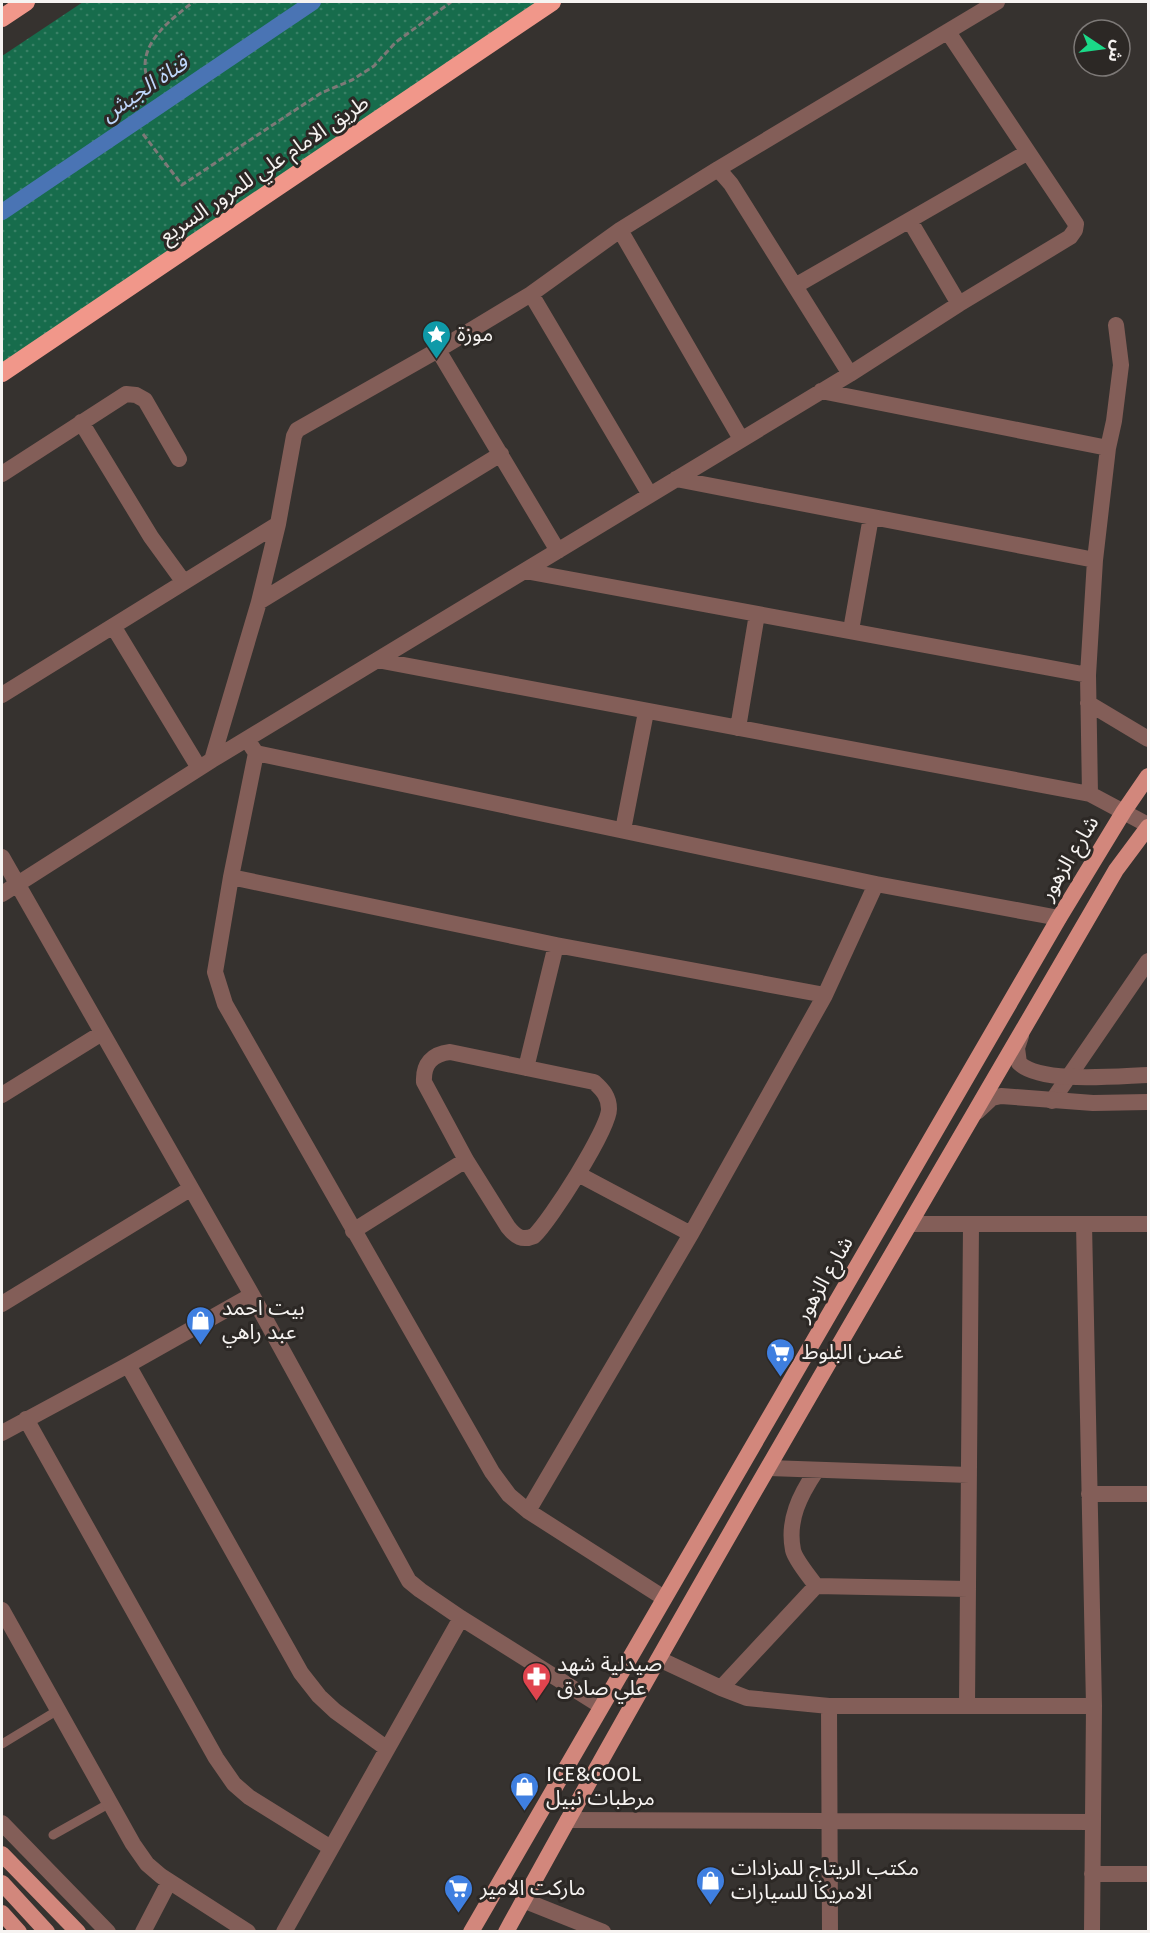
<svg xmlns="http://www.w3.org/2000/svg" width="1150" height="1933" viewBox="0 0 1150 1933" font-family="'Fira Sans','Noto Sans Arabic',sans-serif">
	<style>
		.grass { fill: url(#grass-dots) }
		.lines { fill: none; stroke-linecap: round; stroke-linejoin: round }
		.canal { stroke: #4a74b4; stroke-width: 16 }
		.path { stroke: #7d7977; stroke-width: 3; stroke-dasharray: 6 3; stroke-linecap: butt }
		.service { stroke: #835e58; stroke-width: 9 }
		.minor { stroke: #835e58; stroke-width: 16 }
		.tertiary { stroke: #835e58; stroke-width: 16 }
		.primary { stroke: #d2877c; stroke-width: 16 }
		.motorway { stroke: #f1978a; stroke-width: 18 }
		.labels { text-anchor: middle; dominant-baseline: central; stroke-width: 6; stroke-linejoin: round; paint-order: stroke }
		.street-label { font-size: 21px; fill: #f6f3f1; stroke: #2c2825 }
		.poi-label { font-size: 21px; fill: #f6f3f1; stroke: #2c2825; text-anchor: start }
		.water-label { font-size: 22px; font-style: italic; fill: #bed6fa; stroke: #2c2825 }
	</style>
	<defs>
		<pattern id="grass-dots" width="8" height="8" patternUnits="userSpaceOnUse" patternTransform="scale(1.5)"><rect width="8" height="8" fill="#176c4c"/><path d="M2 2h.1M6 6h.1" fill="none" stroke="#398166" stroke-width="1.8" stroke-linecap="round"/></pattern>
	</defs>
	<rect width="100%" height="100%" fill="#36322f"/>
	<!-- grass -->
	<path class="grass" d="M83 2H541L2 367V56Z"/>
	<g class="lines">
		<!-- canal -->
		<path class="canal" d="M2 212 313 2"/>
		<!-- path -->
		<path class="path" d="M146 74C139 42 172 19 193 2
			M143 134 182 185 321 93 352 80 374 66 396 42 451 2"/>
		<!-- service -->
		<path class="service" d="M2 1744 58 1710
			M53 1835 110 1803"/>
		<!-- minor -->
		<path class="minor" d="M718 169 997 2
			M910 221 959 304
			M620 230 741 439
			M795 286 1028 152
			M531 294 438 350 558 551
			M1116 325 1121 365 1114 421 1108 448 1095 560 1088 675 1090 794 1148 825
			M821 391 1108 448
			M81 422 151 537 183 581
			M2 474 126 394 136 395 145 400 179 459
			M676 479 1095 560
			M650 495 531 294 620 230 718 169 731 184 850 374
			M525 571 1088 675
			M259 602 278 524 294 436 297 430 438 350
			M113 626 199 768
			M851 630 871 517
			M377 660C614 706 852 749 1090 794
			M2 695 278 524
			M1088 703 1148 739
			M738 728 757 614
			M250 744 256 753 876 884 1059 918
			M256 753 231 877 215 972 225 1004 492 1472 509 1495 528 1511 664 1598
			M212 760 259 602 501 454
			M623 830 646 712
			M2 857 252 1295 409 1581 420 1590 461 1618 601 1706
			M231 877 556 945 825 995
			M2 894 212 760 850 374 959 304 1070 237 1075 230 1076 224 948 32
			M450 1052 594 1082C603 1090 609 1097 609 1109 609 1129 550 1221 534 1236 522 1241 516 1237 508 1227L466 1160 424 1082C423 1064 432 1054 450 1052Z
			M526 1068 556 945
			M2 1095 102 1033
			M1052 1101 1148 961
			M578 1174 691 1234
			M910 1224H1148
			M1084 1224 1094 1706 1092 1932
			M353 1231 466 1160
			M2 1304 190 1189
			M128 1365 301 1673 319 1696 335 1711 386 1748
			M26 1419 216 1758 234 1784 249 1797 331 1848
			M2 1433 128 1365 252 1295
			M769 1468 969 1475
			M816 1471C800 1495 787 1520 793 1550 795 1560 810 1577 816 1586
			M1089 1494H1148
			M528 1511 691 1234 825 995 876 884
			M2 1610 133 1844 147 1864 161 1876 248 1932
			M659 1659 721 1688 747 1698 829 1706H1094
			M721 1688 816 1586 968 1589
			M829 1706 830 1932
			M967 1706 971 1225
			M568 1820 1093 1822
			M2 1823 108 1932
			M1092 1874H1148
			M523 1900 603 1932
			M143 1932 169 1882
			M284 1932 461 1618"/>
		<!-- tertiary -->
		<path class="tertiary" d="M1021 1036 1017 1048 1019 1063C1041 1084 1117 1076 1148 1075
			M977 1112 992 1098 1001 1096 1093 1103 1148 1102"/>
		<!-- primary -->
		<path class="primary" d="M2 1854 78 1932
			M2 1883 47 1932
			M2 1913 19 1932
			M471 1932 1059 918 1124 811 1148 776
			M506 1932C702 1574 911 1223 1116 870L1148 827"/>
		<!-- motorway -->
		<path class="motorway" d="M2 18 26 2
			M2 373 552 2"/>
	</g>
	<!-- icons -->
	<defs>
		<symbol id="sight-pin" viewBox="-11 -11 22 30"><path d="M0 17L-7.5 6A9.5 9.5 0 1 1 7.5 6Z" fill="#0f9aa8" stroke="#2c2825"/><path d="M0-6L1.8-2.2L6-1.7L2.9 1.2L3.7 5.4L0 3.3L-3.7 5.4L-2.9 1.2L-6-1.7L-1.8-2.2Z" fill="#fff"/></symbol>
		<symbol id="shop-pin" viewBox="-11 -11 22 30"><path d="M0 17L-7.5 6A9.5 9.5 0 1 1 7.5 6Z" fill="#3f7fe0" stroke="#2c2825"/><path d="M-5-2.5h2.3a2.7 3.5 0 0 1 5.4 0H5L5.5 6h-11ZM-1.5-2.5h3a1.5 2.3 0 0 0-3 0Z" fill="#fff"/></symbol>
		<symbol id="supermarket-pin" viewBox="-11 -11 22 30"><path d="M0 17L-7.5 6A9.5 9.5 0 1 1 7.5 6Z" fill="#3f7fe0" stroke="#2c2825"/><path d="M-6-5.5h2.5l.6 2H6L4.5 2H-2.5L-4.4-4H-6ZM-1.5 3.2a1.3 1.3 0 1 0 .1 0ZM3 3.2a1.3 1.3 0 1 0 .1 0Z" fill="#fff"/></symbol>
		<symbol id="pharmacy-pin" viewBox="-11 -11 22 30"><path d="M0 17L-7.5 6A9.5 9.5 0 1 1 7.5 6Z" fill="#e0444e" stroke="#2c2825"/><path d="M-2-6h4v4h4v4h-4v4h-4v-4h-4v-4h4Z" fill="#fff"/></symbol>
	</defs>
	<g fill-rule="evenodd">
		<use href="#sight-pin" x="420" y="318" width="33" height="45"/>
		<use href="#shop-pin" x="184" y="1304" width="33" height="45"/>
		<use href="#supermarket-pin" x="764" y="1336" width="33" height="45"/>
		<use href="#pharmacy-pin" x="520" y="1660" width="33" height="45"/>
		<use href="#shop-pin" x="508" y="1770" width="33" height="45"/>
		<use href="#shop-pin" x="694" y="1864" width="33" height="45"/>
		<use href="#supermarket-pin" x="442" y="1872" width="33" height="45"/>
	</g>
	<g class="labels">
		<!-- street labels -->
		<g class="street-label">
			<text transform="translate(264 169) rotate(-34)">طريق الامام علي للمرور السريع</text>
			<text transform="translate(1069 858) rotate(-59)">شارع الزهور</text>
			<text transform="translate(824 1279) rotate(-60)">شارع الزهور</text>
		</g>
		<!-- poi labels -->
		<g class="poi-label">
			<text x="457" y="334">موزة</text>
			<text x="222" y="1308">بيت احمد<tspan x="222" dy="24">عبد راهي</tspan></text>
			<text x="802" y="1352">غصن البلوط</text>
			<text x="557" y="1664">صيدلية شهد<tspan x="557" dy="24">علي صادق</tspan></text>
			<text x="546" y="1774">ICE&amp;COOL<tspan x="546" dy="24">مرطبات نبيل</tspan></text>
			<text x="731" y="1868">مكتب الريتاج للمزادات<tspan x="731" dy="24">الامريكا للسيارات</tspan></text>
			<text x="480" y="1888">ماركت الامير</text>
		</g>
		<!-- water labels -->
		<g class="water-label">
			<text transform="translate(144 88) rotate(-34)">قناة الجيش</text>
		</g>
	</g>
	<!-- border -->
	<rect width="1150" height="1933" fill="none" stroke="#f6f3f1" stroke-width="6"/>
	<!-- north arrow -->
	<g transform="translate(1102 48) rotate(103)"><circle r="28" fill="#2c2825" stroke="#7d7977" stroke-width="1.5"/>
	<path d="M0-4.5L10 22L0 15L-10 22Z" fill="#1bd988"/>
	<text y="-9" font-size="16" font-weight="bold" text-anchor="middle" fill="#f6f3f1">ش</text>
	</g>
</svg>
